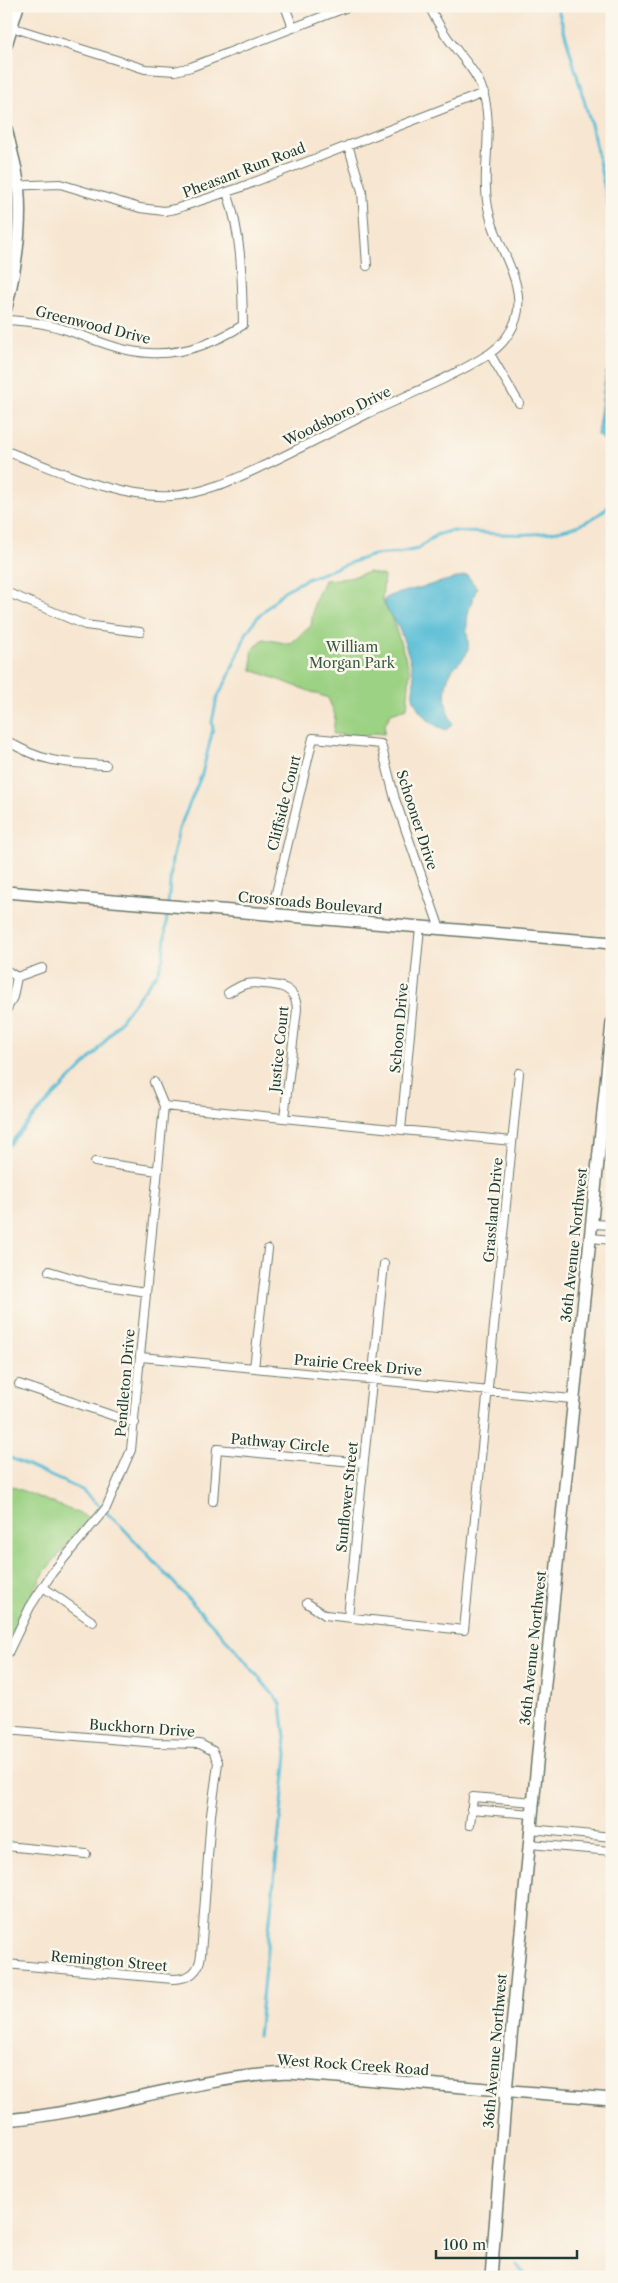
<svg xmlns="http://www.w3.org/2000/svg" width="618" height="2283" viewBox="0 0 618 2283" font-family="'Libre Caslon Text',serif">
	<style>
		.green { fill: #9cd284; stroke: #5e885c }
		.water { fill: #58bdd6; stroke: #3c7d85 }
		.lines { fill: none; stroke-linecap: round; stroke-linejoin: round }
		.stream { stroke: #58bdd6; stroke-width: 3 }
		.street-casing { stroke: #6b786b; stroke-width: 10 }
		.secondary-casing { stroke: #6b786b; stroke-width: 14 }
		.street { stroke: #fff; stroke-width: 8 }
		.secondary { stroke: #fff; stroke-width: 11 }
		.labels { text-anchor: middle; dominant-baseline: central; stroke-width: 5; stroke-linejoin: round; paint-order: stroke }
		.street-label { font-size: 14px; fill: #1f3d34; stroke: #fbf7ec }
		.park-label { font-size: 14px; fill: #385b44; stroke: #fbf7ec }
	</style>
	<rect width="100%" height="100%" fill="#fbf7ec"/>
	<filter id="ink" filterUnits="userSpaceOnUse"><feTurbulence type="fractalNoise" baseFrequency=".02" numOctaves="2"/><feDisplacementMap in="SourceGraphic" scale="10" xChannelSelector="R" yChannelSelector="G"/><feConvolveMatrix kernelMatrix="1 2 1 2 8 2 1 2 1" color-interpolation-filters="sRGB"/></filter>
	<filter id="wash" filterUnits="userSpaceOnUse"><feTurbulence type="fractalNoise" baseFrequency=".0096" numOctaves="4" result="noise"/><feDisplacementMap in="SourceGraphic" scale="20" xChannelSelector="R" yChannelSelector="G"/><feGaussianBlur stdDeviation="1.12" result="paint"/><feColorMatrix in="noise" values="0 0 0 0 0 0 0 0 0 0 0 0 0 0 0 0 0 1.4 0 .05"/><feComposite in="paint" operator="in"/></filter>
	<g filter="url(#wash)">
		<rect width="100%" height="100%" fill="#f7e6d1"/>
		<!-- green -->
		<path class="green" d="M369 572 384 576 382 600 393 621 410 671 407 708 391 713 385 724 384 734 375 733 364 737 333 734 335 715 328 698 252 670V651L263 639 290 644 311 626 314 603 324 580 349 578Z
			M6 1484 90 1518 45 1571 6 1642Z"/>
		<!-- water -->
		<path class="water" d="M612 368V442L602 440 597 435 606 372Z
			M467 575 477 588C472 600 467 612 467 625 466 632 469 640 468 648 468 658 455 664 451 672 442 687 445 711 453 724L446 730C433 726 420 715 415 702 411 695 414 687 414 680 413 667 405 643 400 631 396 620 385 612 384 600L389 596Z"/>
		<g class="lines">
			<!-- stream -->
			<path class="stream" d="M557 6 592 128 612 223
				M6 1148 34 1116 95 1054 157 973 163 959 172 860 179 829 202 774 213 729 212 722 217 698 228 678 246 634 256 619 284 591 307 579 358 560 374 555 398 553 418 549 436 535 450 531C503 533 571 546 612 503
				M6 1456 82 1490 122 1527 162 1570 236 1650 281 1704 287 1755 258 2036
				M517 2265 527 2277"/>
		</g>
	</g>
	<g filter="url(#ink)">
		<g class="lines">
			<defs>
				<path id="street" d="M285 6 293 28
					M8 26 145 69 175 71 191 67 350 6
					M348 145 362 191 367 266
					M6 186 60 184 140 208 164 211 175 209 239 188 484 93
					M6 320C25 321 45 323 63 329 91 338 120 352 149 353 183 355 215 343 243 325 242 280 242 235 227 192
					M490 354 519 403
					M6 451C57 470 116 499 171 496 205 494 235 479 265 465 299 449 333 431 367 414 407 395 451 378 489 354 502 345 511 334 516 319 527 284 498 249 490 216 478 173 497 128 481 86 475 70 462 58 453 45 443 33 436 20 429 6
					M6 592 85 625 140 632
					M6 740C41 763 66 763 106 765
					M271 914 313 738 381 744 395 799 440 929
					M6 970 17 977
					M17 977 42 968
					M228 993C233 990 238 987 243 985 249 983 256 983 263 984 280 985 296 987 297 1009L284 1118
					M6 1011 13 997 17 977
					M164 1106 512 1141
					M401 1130 420 927
					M95 1162 158 1171
					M593 1224 612 1225
					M591 1238 612 1240
					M49 1271 89 1283 146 1292
					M141 1357 572 1399
					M254 1368 268 1249
					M19 1384 135 1423
					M213 1501 217 1449 363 1463
					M43 1587 93 1622
					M307 1603 325 1615 464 1630 519 1073
					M348 1617 384 1264
					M6 1657 30 1607 52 1573 106 1508 131 1450 164 1106 154 1082
					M6 1730 157 1743 200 1744 213 1751 218 1762 217 1771 211 1815 201 1955C199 1972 190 1979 173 1979L6 1964
					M471 1809 532 1814
					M470 1825 473 1797 534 1802
					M531 1829 612 1837
					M529 1844 612 1851
					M6 1846 86 1854"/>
				<path id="secondary" d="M6 45 18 6
					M6 128C9 142 13 156 16 170 24 214 17 264 6 308
					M6 892 612 943
					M6 2120C101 2112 193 2077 288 2073L612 2099
					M491 2277 506 2091 539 1742 612 1023"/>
			</defs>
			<!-- street casing -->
			<use href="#street" class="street-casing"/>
			<!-- secondary casing -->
			<use href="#secondary" class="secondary-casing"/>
			<!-- street -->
			<use href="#street" class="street"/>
			<!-- secondary -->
			<use href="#secondary" class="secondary"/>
		</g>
	</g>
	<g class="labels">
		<!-- street labels -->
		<g class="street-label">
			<text transform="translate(244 170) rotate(-21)">Pheasant Run Road</text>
			<text transform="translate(93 325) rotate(14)">Greenwood Drive</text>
			<text transform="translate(337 416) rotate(-26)">Woodsboro Drive</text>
			<text transform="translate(284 803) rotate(-76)">Cliffside Court</text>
			<text transform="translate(417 820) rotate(72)">Schooner Drive</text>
			<text transform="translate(310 903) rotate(5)">Crossroads Boulevard</text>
			<text transform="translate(399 1028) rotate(-85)">Schoon Drive</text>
			<text transform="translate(279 1049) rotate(-84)">Justice Court</text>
			<text transform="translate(493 1210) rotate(-85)">Grassland Drive</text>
			<text transform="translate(574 1245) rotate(-84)">36th Avenue Northwest</text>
			<text transform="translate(358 1365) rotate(5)">Prairie Creek Drive</text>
			<text transform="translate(125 1383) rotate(-85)">Pendleton Drive</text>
			<text transform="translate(280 1443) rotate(5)">Pathway Circle</text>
			<text transform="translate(347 1497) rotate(-84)">Sunflower Street</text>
			<text transform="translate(533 1648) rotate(-84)">36th Avenue Northwest</text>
			<text transform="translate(142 1728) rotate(4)">Buckhorn Drive</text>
			<text transform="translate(109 1961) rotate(5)">Remington Street</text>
			<text transform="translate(495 2051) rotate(-85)">36th Avenue Northwest</text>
			<text transform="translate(353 2065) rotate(4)">West Rock Creek Road</text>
		</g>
		<!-- park labels -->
		<g class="park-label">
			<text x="352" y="647">William<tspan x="352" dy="16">Morgan Park</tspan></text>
		</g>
	</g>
	<!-- margin -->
	<rect width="618" height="2283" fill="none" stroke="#fbf7ec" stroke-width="25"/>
	<!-- scale -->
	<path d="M436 2250v8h141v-8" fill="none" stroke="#1f3d34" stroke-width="2.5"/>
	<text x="443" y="2250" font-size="15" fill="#1f3d34" stroke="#fbf7ec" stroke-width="4" paint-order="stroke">100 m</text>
</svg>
